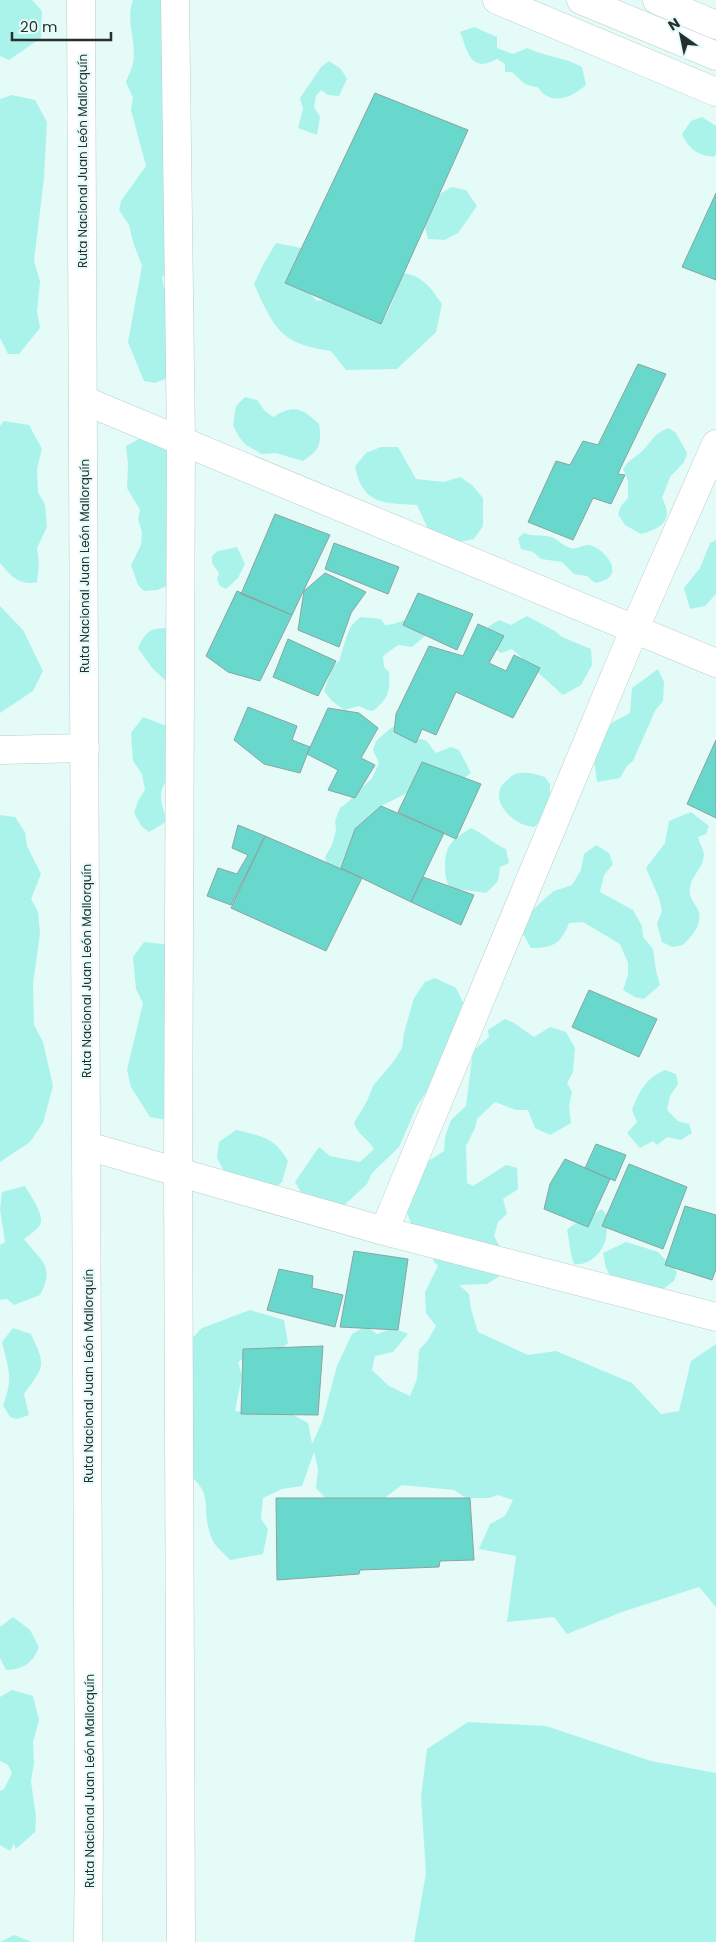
<svg xmlns="http://www.w3.org/2000/svg" width="716" height="1942" viewBox="0 0 716 1942" font-family="Poppins,sans-serif">
	<style>
		.green { fill: #aaf3eb }
		.building { fill: #68d7cc; stroke: #8da3a0 }
		.lines { fill: none; stroke-linecap: round; stroke-linejoin: round }
		.street-casing { stroke: #b8cfcc; stroke-width: 29 }
		.primary-casing { stroke: #b8cfcc; stroke-width: 29 }
		.highway-casing { stroke: #b8cfcc; stroke-width: 29 }
		.street { stroke: #fff; stroke-width: 28 }
		.primary { stroke: #fff; stroke-width: 28 }
		.highway { stroke: #fff; stroke-width: 28 }
		.labels { text-anchor: middle; dominant-baseline: central; stroke-width: 4; stroke-linejoin: round; paint-order: stroke }
		.street-label { font-size: 12px; fill: #262f2e; stroke: #e4fbf8 }
	</style>
	<rect width="100%" height="100%" fill="#e4fbf8"/>
	<!-- green -->
	<path class="green" d="M0 0H32L42 11 41 38 9 60 0 56Z
		M133 0H173L175 263 162 277 164 288 175 310 172 376 155 383 144 381 128 342 142 266 133 242 129 225 119 210 121 201 146 166 131 110 133 98 126 82C128 76 132 69 133 63 137 42 125 21 133 0Z
		M474 27 497 37V48L513 54 527 48C545 57 565 57 582 67L586 85C575 94 560 104 545 95 542 93 540 89 537 87 524 86 521 80 512 72H505V64L497 59C493 61 486 64 482 64 467 63 465 42 460 32Z
		M329 61 341 69 347 79 339 96 328 95 321 90 316 96 314 107 320 117 317 135 298 128 303 109 300 98 321 67Z
		M12 95 35 100 47 122 44 178 34 261 40 281 37 312 40 328 19 354H8L0 338V99Z
		M702 117 716 126V154L714 157C697 155 689 149 682 134L691 121Z
		M451 187 466 190 477 206 458 233 445 240 428 239 425 227 431 200Z
		M276 243 301 248 298 282 317 301 325 300 381 324 389 310 403 273C423 276 431 288 442 304L436 332 397 369 346 370 331 351C280 344 274 328 254 284L264 263Z
		M245 397 257 400 264 410 273 417C294 404 302 408 319 424 322 444 320 450 303 461L276 453 262 454 246 445 239 437 233 425 236 406Z
		M4 421 29 425 42 449 37 469 38 492 45 505 47 527 37 548 39 563 37 582C19 586 11 576 0 563V426Z
		M669 428 676 433 687 453 684 462 670 477 662 498C674 520 662 528 641 534L625 525 618 514 621 506 628 498V481L623 469C630 458 637 457 644 449 654 439 653 434 669 428Z
		M144 436 170 443 172 584 157 590 144 591 138 585 131 565 141 545 142 532 138 519 140 510 127 488 128 465 126 446Z
		M381 447H398L416 479 444 482 460 477 472 485 483 498V526L474 539 453 543 429 531 417 505C384 503 362 505 355 466L366 453Z
		M524 533C533 537 541 534 551 537 558 539 562 546 571 548 577 550 583 544 589 545 602 547 622 569 607 579 604 581 599 582 595 583L587 576 574 574 562 562 541 559 533 552 521 549 518 538Z
		M716 540V594L705 606 690 609 684 588 700 568 710 543Z
		M237 547 245 564 238 578 226 589 220 586 217 579 219 573 212 563V556L218 551Z
		M0 606 23 630 43 671 33 691 0 713Z
		M527 616 555 631 562 637 591 649 592 665 581 685 563 695 512 649 501 653C492 648 487 637 488 627L499 620 511 625Z
		M361 617 381 619 385 625C394 625 400 621 409 619L421 626 425 636 412 647 398 645 383 656 384 667 389 672C390 692 389 698 373 711L367 710 359 706 344 710 332 701 324 691 332 668 340 660C340 656 349 628 352 625 354 622 358 619 361 617Z
		M166 628 176 631 173 668 165 680 153 669 138 648C146 632 148 629 166 628Z
		M658 669 664 682 663 701 655 711 633 761 627 766 620 778 597 782 592 744 613 722 630 713 632 688Z
		M143 717 169 727 180 767C171 775 160 784 161 798 161 806 166 813 166 822L149 832 142 827 134 813 138 801 145 790 142 774 133 761 131 733Z
		M392 727 401 728 409 740C430 738 424 739 436 753L451 747 459 750 471 773 464 778 409 792 379 807 370 822 349 868 339 875 329 870 325 857 332 845 336 830 335 821 340 808 347 803 372 778 379 763 373 750 376 741Z
		M531 773 545 777 550 784V798L544 817 534 827C513 826 486 799 506 781 509 779 512 775 515 774 520 772 527 773 531 773Z
		M691 812 709 826 706 834 698 837C699 843 704 849 704 855 703 868 692 875 690 887 688 896 693 900 697 908 705 922 692 936 683 945L672 947 662 942 657 924 662 911 659 898 646 868 665 843 669 821Z
		M0 815 15 817 25 832 27 846 41 874 31 899 38 912 40 933 33 984 34 1025 43 1042 53 1086 43 1123 30 1142 0 1162Z
		M471 828C484 834 494 844 506 849L509 863 500 867 498 881 486 893 457 889 449 886C445 878 445 873 445 863 446 843 455 838 471 828Z
		M596 845 609 853 613 864 604 875 600 892 633 910 642 926 643 937 653 949 656 971 660 985 644 999 635 997 623 990 628 975V963L620 944 583 922 569 923C561 944 553 948 531 948L523 934 528 915 543 900 554 891 572 885 581 870 584 854Z
		M144 942 163 944 175 948 167 1120 150 1117 131 1087 127 1070 143 1003 136 989 133 957Z
		M435 978 456 988 464 1004 438 1074 417 1106 399 1147 372 1173 367 1184 338 1211 306 1201 295 1182 319 1147 330 1156 360 1162 374 1149C367 1138 359 1136 354 1123L367 1101 373 1086 394 1061 402 1048 404 1033 414 998 425 982Z
		M505 1019 514 1023 534 1037 550 1027 566 1032 575 1048 573 1072 567 1083 572 1092 569 1106 571 1123 550 1135 535 1128 528 1110H516L495 1102 477 1119 475 1128 466 1146 467 1183 473 1186 506 1165 517 1168 518 1189 503 1199 507 1214 498 1222 494 1236 503 1253V1274L487 1284 459 1285 469 1294 471 1309 478 1332 528 1355 556 1351 632 1383 661 1414 679 1411 691 1361 716 1344V1607L699 1587 622 1612 567 1634 554 1617 507 1622 516 1556 479 1549 490 1524 505 1516 513 1500 498 1495 489 1498H466L454 1490 402 1485 370 1509 331 1504 316 1488 318 1469 314 1452 302 1486 282 1489 263 1498 261 1519 268 1529 263 1554 230 1560C225 1554 215 1547 212 1539 198 1505 219 1493 180 1469L179 1352 202 1328 250 1310 284 1320 288 1343 280 1351 253 1353 238 1362 242 1375 235 1411 253 1414 277 1406 308 1423 312 1444 322 1422 337 1366 352 1334 366 1326 377 1334 394 1328 408 1334 393 1352 375 1356 372 1370 389 1386 410 1396 417 1379 419 1350 428 1340 436 1326 426 1313 425 1292 438 1266 434 1262 431 1252 417 1240 406 1210 401 1179 444 1151 445 1137 451 1120 466 1106 473 1051 489 1037 488 1030Z
		M665 1070 676 1074 678 1084 670 1096 667 1110 678 1121 689 1124 692 1133 681 1140 667 1137 657 1145 653 1141 640 1148 627 1133 637 1122 632 1110C640 1090 645 1079 665 1070Z
		M236 1130C262 1136 275 1138 288 1161L282 1182 274 1189 224 1171 217 1158 219 1142Z
		M25 1186C30 1195 45 1215 40 1225 37 1230 29 1235 24 1239 40 1260 56 1266 40 1295L14 1305 7 1299 0 1300V1245L5 1242 0 1209 2 1192Z
		M602 1209 608 1218C607 1224 607 1232 606 1238 603 1253 589 1266 574 1264 569 1250 570 1243 567 1230 577 1220 590 1217 602 1209Z
		M626 1242 658 1252 677 1272 674 1281 663 1289 657 1298 616 1286 606 1268 603 1253Z
		M13 1328 31 1334C46 1367 45 1365 24 1394L29 1415 17 1419 10 1417 3 1405C14 1378 8 1369 2 1342Z
		M13 1617 30 1630 39 1647C33 1663 24 1669 6 1670L0 1658V1627Z
		M12 1690 33 1696 39 1720 33 1742 34 1763 31 1781 36 1817 35 1832 16 1849 14 1844 10 1851 0 1845V1791L4 1789 12 1773 8 1765 0 1761V1697Z
		M468 1722 546 1726 651 1761 716 1773V1942H414L426 1873 421 1797 427 1749Z
		M14 1935 32 1942H0Z"/>
	<!-- building -->
	<path class="building" d="M375 93 468 130 381 324 285 283Z
		M716 193V280L682 267Z
		M638 364 666 374 621 467 618 474 625 475 611 504 593 498 573 540 528 522 556 461 570 465 583 441 598 445Z
		M275 514 330 535 292 615 241 594Z
		M334 543 399 567 388 594 325 569Z
		M325 573 366 592 351 613 339 647 298 630 304 591Z
		M237 591 292 615 260 681 228 672 206 656Z
		M418 593 473 614 457 650 403 625Z
		M478 624 504 636 489 663 506 671 514 655 540 668 513 718 456 692 436 735 422 729 416 743 394 732 396 714 429 646 463 656Z
		M288 639 336 661 318 696 273 677Z
		M248 707 297 726 292 740 310 747 300 773 264 764 234 740Z
		M328 708 359 713 378 728 361 758 375 765 355 798 328 790 338 770 307 754Z
		M716 740V818L687 804Z
		M422 762 481 784 456 839 398 812Z
		M381 806 444 833 411 902 341 868 355 829Z
		M238 825 265 836 231 905 207 896 218 868 237 874 248 855 232 848Z
		M265 836 362 878 326 951 231 908Z
		M423 877 474 895 461 925 411 902Z
		M589 990 657 1019 639 1057 572 1027Z
		M596 1144 626 1155 615 1181 585 1168Z
		M565 1159 610 1179 588 1227 544 1209 550 1184Z
		M629 1164 687 1187 663 1249 602 1226Z
		M685 1206 716 1215V1269L712 1280 665 1265Z
		M354 1251 408 1259 398 1330 340 1327Z
		M279 1269 313 1276 312 1288 343 1295 335 1327 267 1310Z
		M323 1346 318 1415 241 1414 243 1349Z
		M276 1498H470L474 1560 440 1561 439 1567 360 1570 359 1574 277 1580Z"/>
	<g class="lines">
		<defs>
			<path id="street" d="M175 0 181 441 178 1171 181 1942
				M581 0 716 56
				M83 400 716 663
				M0 750 85 748
				M87 1146 384 1231 716 1317
				M384 1231 634 630 716 444"/>
			<path id="primary" d="M497 0 716 92
				M657 0 716 25"/>
			<path id="highway" d="M81 0 89 1828 88 1942"/>
		</defs>
		<!-- street casing -->
		<use href="#street" class="street-casing"/>
		<!-- primary casing -->
		<use href="#primary" class="primary-casing"/>
		<!-- highway casing -->
		<use href="#highway" class="highway-casing"/>
		<!-- street -->
		<use href="#street" class="street"/>
		<!-- primary -->
		<use href="#primary" class="primary"/>
		<!-- highway -->
		<use href="#highway" class="highway"/>
	</g>
	<g class="labels">
		<!-- street labels -->
		<g class="street-label">
			<text transform="translate(82 161) rotate(-90)">Ruta Nacional Juan León Mallorquín</text>
			<text transform="translate(84 566) rotate(-90)">Ruta Nacional Juan León Mallorquín</text>
			<text transform="translate(86 971) rotate(-90)">Ruta Nacional Juan León Mallorquín</text>
			<text transform="translate(88 1376) rotate(-90)">Ruta Nacional Juan León Mallorquín</text>
			<text transform="translate(89 1781) rotate(-90)">Ruta Nacional Juan León Mallorquín</text>
		</g>
	</g>
	<!-- north arrow -->
	<g transform="translate(681 35) rotate(327)" stroke="#e4fbf8" stroke-width="4" paint-order="stroke">
	<path d="M0-4L9 19L0 12L-9 19Z" fill="#262f2e"/>
	<text y="-8" font-size="14" font-weight="bold" text-anchor="middle" fill="#262f2e">N</text>
	</g>
	<!-- scale -->
	<path d="M12 32v8h99v-8" fill="none" stroke="#262f2e" stroke-width="2.5"/>
	<text x="20" y="32" font-size="15" fill="#262f2e" stroke="#e4fbf8" stroke-width="4" paint-order="stroke">20 m</text>
</svg>
